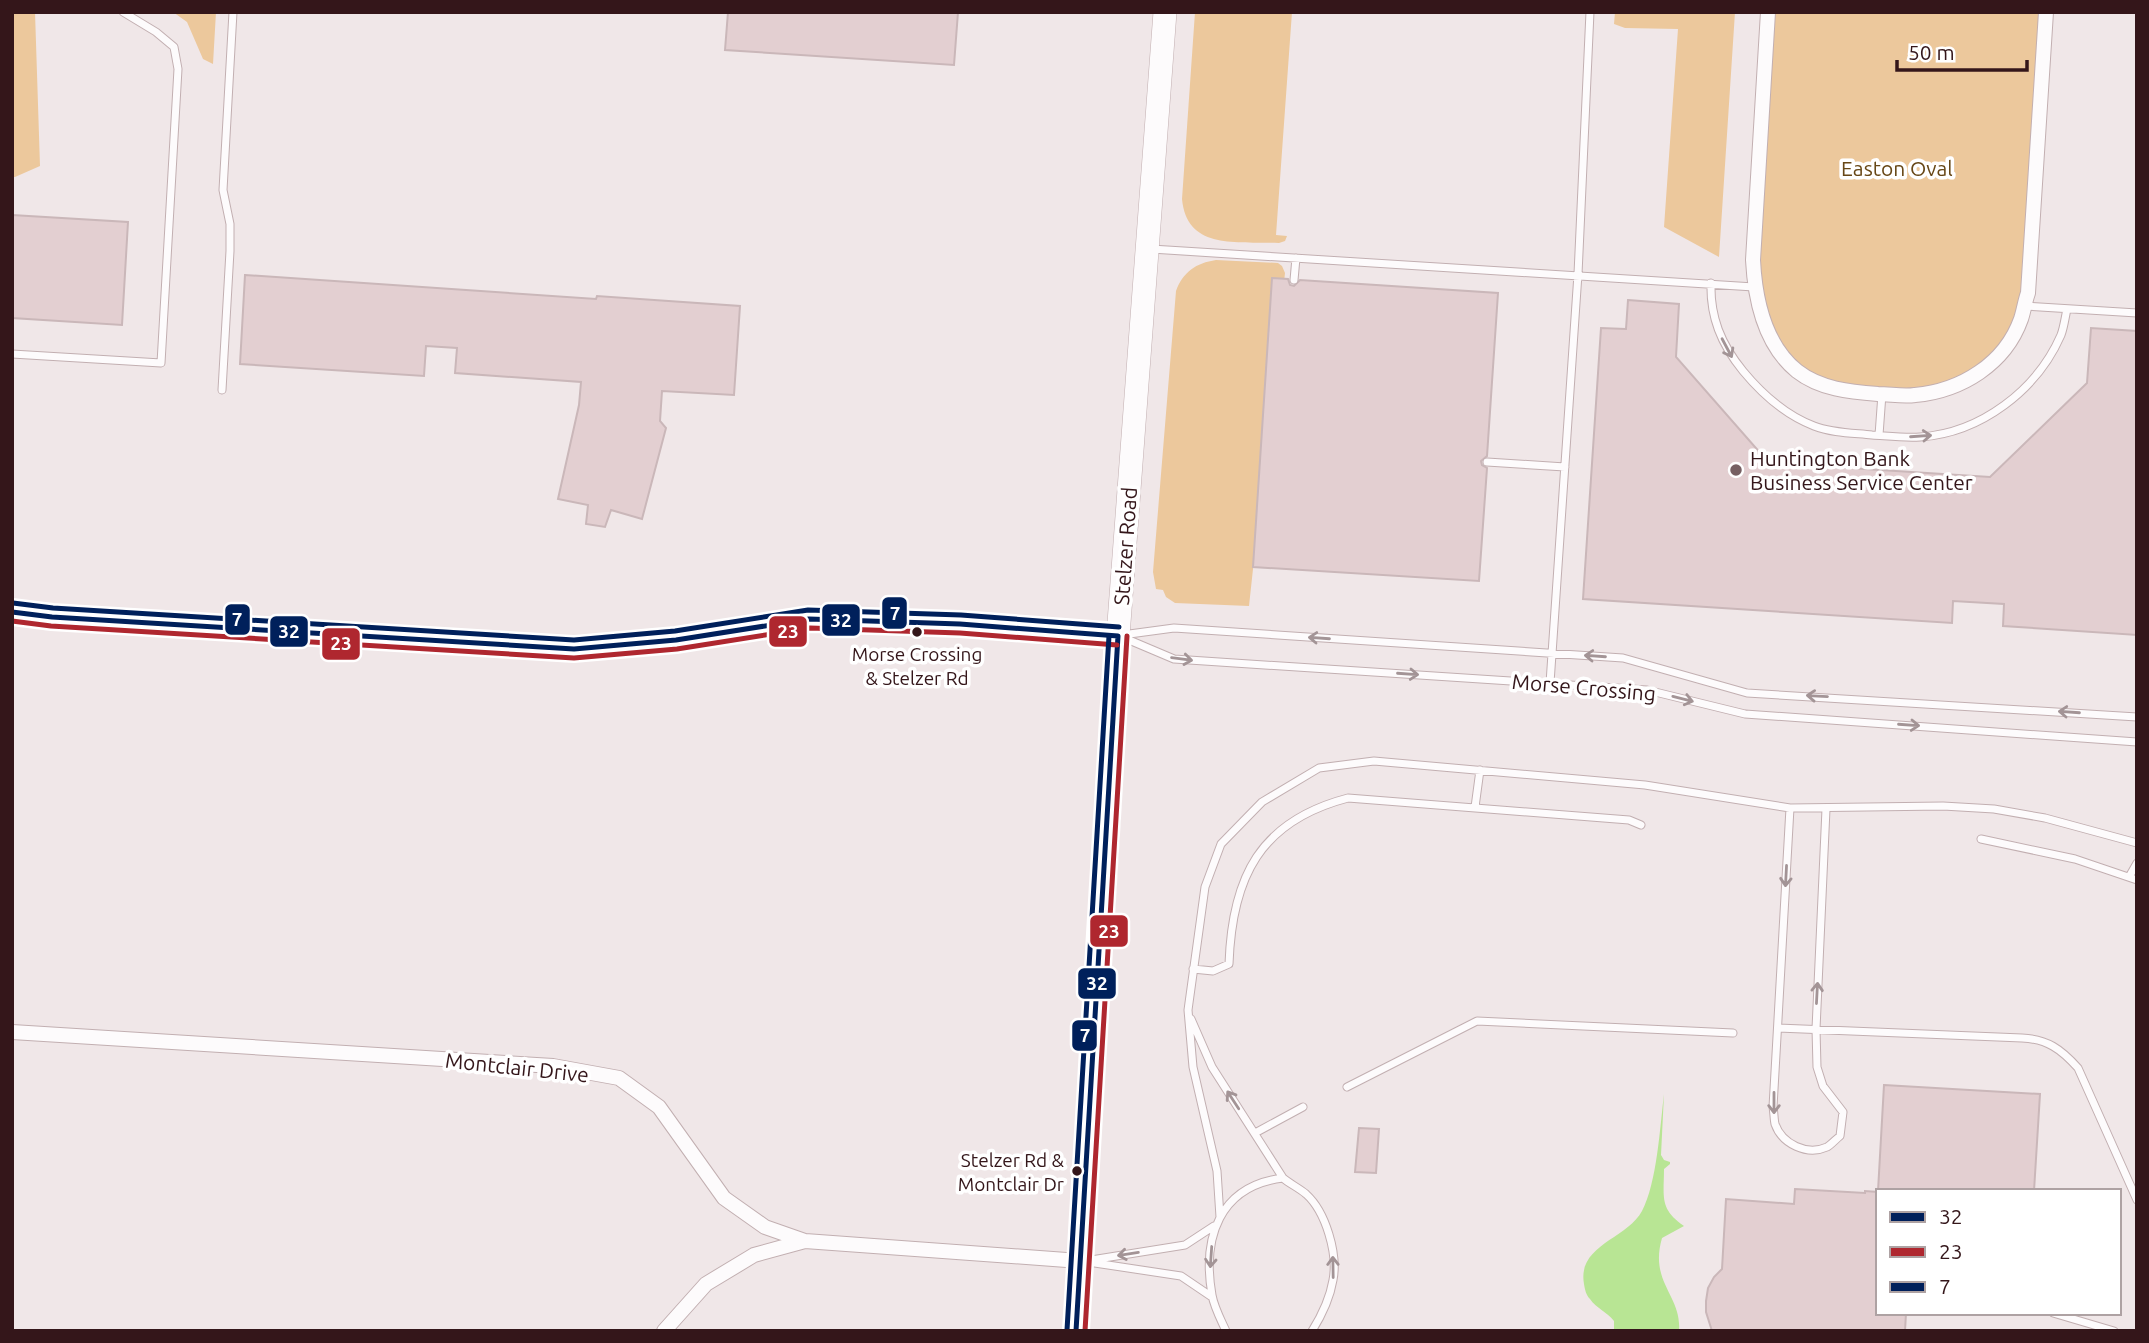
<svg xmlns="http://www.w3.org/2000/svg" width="2149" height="1343" viewBox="0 0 2149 1343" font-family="Ubuntu,sans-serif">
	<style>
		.green { fill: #ecc89c }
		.water { fill: #b8e594 }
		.building { fill: #e3cfd1; stroke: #cab7b9; stroke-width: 2 }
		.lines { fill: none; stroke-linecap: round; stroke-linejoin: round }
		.service-casing { stroke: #c2afb1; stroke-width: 9 }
		.minor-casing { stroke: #c2afb1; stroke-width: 16 }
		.secondary-casing { stroke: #c2afb1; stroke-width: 23 }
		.primary-casing { stroke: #c2afb1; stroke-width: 24 }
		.service { stroke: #fdfbfc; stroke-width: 7 }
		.minor { stroke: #fdfbfc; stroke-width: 14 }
		.secondary { stroke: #fdfbfc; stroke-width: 21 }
		.primary { stroke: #fdfbfc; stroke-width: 23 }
		.bus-1-casing { stroke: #fff; stroke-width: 10 }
		.bus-2-casing { stroke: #fff; stroke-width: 10 }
		.bus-3-casing { stroke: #fff; stroke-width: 10 }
		.bus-1 { stroke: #00205b; stroke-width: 5 }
		.bus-2 { stroke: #af272f; stroke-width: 5 }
		.bus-3 { stroke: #00205b; stroke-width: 5 }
		.oneway { stroke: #a39496 }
		.poi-dot { fill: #765f62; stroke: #fff; stroke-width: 2.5 }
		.bus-dot { fill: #34161a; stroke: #fff; stroke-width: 2.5 }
		.labels { text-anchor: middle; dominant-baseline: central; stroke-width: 7; stroke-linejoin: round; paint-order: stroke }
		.bus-label { font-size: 19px; fill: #34161a; stroke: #fff }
		.park-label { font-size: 21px; fill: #674716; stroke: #fff }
		.poi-label { font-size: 21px; fill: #34161a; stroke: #fff; text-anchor: start }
		.street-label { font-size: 21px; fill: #34161a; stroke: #fff }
		.line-badge { stroke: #fff; stroke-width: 2.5 }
		.badge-label { font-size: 19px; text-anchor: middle; font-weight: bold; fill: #fff }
	</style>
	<rect width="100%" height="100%" fill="#f0e7e8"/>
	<!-- green -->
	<path class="green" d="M12 12H35L40 166 15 177H12Z
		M173 12H216L213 64 203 59 187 22Z
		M1195 12H1292L1276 235 1287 236 1285 241 1279 243C1238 241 1187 251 1182 199Z
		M1615 12H1735L1719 257 1664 227 1678 29 1625 28 1614 24Z
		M1768 12H2046L2028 293 2008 344 1941 391 1822 385 1779 349 1754 287Z
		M1216 260 1278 263 1282 266 1285 273 1249 606 1175 603 1166 597 1163 590 1156 589 1153 572 1176 291C1183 272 1196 263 1216 260Z"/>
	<!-- water -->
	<path class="water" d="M1664 1094 1661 1155 1664 1160 1670 1162V1164L1664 1169C1664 1197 1659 1209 1684 1226L1662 1238C1649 1283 1682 1295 1679 1331H1614V1321C1607 1312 1596 1308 1590 1299 1586 1295 1585 1290 1584 1284 1577 1245 1627 1239 1642 1211 1657 1183 1660 1127 1664 1094Z"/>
	<!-- building -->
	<path class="building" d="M728 12H958L954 65 725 50Z
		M12 215 128 222 122 325 12 318Z
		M245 275 596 299 597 296 740 306 734 395 662 391 660 421 666 428 642 519 611 510 605 527 586 524 588 505 558 499 579 405 581 382 455 373 457 348 426 346 424 376 240 364Z
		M1272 278 1288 279 1290 285 1294 286 1300 280 1498 293 1487 456 1481 461 1482 465 1487 468 1479 581 1253 567Z
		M1628 300 1679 304 1676 357 1769 463 1990 477 2087 383 2091 328 2137 331V635L2003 626 2004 604 1953 601 1952 623 1583 599 1601 328 1626 329Z
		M1884 1085 2040 1094 2034 1191H1878Z
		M1359 1128 1379 1129 1376 1173 1355 1172Z
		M1795 1189 1865 1193V1191L1878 1192V1313H1906L1905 1331H1712L1706 1312V1301L1708 1288 1714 1277 1722 1269 1726 1199 1794 1204Z"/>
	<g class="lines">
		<defs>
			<path id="service" d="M1151 249 1754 287
				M1294 280 1296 258
				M1711 283C1710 317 1721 344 1743 371 1762 394 1785 415 1814 426 1832 433 1853 433 1872 435 1888 436 1904 438 1920 437 1981 433 2037 390 2061 335 2064 327 2065 318 2067 309
				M2025 306 2137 313
				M12 354 161 363 178 69 174 47 156 32 123 12
				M222 390 230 251V224L223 190 233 12
				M1879 435 1882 394
				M1487 462 1565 467
				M1122 635 1174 628 1623 658 1747 693 2137 717
				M1122 637 1174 659 1647 690 1745 714 2137 742
				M1550 683 1578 274 1590 12
				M1475 807 1480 770
				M1790 808 1773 1107C1774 1112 1774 1120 1775 1124 1782 1144 1807 1156 1827 1147 1831 1145 1836 1139 1840 1136L1843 1112 1823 1086 1817 1067 1816 1029 1826 809
				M1981 839 2075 859 2137 880
				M2129 877 2137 863
				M1193 969 1213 971 1229 964C1232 877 1260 821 1348 798L1629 820 1641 825
				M1191 1019 1212 1067 1283 1178
				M1778 1028 2022 1038C2047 1039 2061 1049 2078 1068L2137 1200
				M1347 1087 1477 1021 1733 1033
				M1255 1133 1303 1107
				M1220 1217 1217 1171 1193 1067 1188 1010 1205 887 1221 844 1262 802 1319 768 1374 761 1645 785 1790 808 1943 806 1994 809 2045 818 2137 843
				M1085 1261 1185 1245 1214 1226
				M1088 1262 1181 1276 1212 1297
				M2053 1313 2114 1331
				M1226 1331C1221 1320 1214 1307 1212 1295 1202 1238 1219 1186 1283 1178 1290 1184 1299 1188 1306 1194 1326 1212 1338 1254 1333 1280 1330 1298 1322 1315 1312 1331"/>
			<path id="minor" d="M1768 12 1753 260C1755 299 1765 345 1797 371 1820 389 1850 392 1878 394 1890 394 1903 397 1915 395 1961 391 2005 364 2021 319 2024 310 2025 301 2028 293L2046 12
				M12 1032 553 1066 619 1078 659 1107 724 1198 765 1227 805 1241 1080 1261
				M664 1331 706 1284 754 1255 805 1241"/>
			<path id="secondary" d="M12 612 52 617 574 649 676 640 809 619 960 624 1118 636"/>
			<path id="primary" d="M1076 1331 1107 845 1118 636 1165 12"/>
		</defs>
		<!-- service casing -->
		<use href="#service" class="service-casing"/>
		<!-- minor casing -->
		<use href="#minor" class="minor-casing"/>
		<!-- secondary casing -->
		<use href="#secondary" class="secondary-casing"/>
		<!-- primary casing -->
		<use href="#primary" class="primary-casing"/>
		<!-- service -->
		<use href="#service" class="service"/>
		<!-- minor -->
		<use href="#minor" class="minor"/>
		<!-- secondary -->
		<use href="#secondary" class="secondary"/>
		<!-- primary -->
		<use href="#primary" class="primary"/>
		<defs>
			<path id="bus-1" d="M12 612 52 617 574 649 676 640 809 619 960 624 1118 636
				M1076 1331 1118 636"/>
			<path id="bus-2" d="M12 621 51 626 574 658 677 649 810 628 960 633 1117 645
				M1085 1331 1127 636"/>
			<path id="bus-3" d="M13 603 53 608 574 640 675 631 808 610 961 615 1119 627
				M1067 1330 1109 636"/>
		</defs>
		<!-- bus-1 casing -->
		<use href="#bus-1" class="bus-1-casing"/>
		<!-- bus-2 casing -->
		<use href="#bus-2" class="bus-2-casing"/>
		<!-- bus-3 casing -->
		<use href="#bus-3" class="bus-3-casing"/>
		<!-- bus-1 -->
		<use href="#bus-1" class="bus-1"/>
		<!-- bus-2 -->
		<use href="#bus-2" class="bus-2"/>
		<!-- bus-3 -->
		<use href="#bus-3" class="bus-3"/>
	</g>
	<!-- one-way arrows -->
	<defs><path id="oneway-shaft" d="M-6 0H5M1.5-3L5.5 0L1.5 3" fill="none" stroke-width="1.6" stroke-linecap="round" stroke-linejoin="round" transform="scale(1.75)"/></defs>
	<g class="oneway">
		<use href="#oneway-shaft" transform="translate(1727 348) rotate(62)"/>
		<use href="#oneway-shaft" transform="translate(1921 436) rotate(-4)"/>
		<use href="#oneway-shaft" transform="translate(1319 638) rotate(-176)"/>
		<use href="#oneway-shaft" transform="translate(1595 656) rotate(-176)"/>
		<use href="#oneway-shaft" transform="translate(1182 659) rotate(7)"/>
		<use href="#oneway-shaft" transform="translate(1408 674) rotate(4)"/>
		<use href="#oneway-shaft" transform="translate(1817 696) rotate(-177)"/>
		<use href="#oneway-shaft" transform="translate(1683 699) rotate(14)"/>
		<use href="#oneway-shaft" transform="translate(2069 712) rotate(-176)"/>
		<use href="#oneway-shaft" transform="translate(1909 725) rotate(4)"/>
		<use href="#oneway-shaft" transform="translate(1786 876) rotate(93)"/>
		<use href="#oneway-shaft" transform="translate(1817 993) rotate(-87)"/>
		<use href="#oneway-shaft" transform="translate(1233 1100) rotate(-123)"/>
		<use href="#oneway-shaft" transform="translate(1774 1103) rotate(90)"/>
		<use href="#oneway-shaft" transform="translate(1128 1254) rotate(171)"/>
		<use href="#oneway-shaft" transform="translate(1211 1257) rotate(94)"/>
		<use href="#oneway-shaft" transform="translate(1333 1267) rotate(-91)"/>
	</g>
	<!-- markers -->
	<circle class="poi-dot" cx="1736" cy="470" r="7"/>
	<g class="bus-dot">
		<circle cx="917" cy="632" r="6"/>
		<circle cx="1077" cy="1171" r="6"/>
	</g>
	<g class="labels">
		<!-- bus labels -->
		<g class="bus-label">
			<text x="917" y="654">Morse Crossing<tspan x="917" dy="24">&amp; Stelzer Rd</tspan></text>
			<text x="1064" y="1160" text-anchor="end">Stelzer Rd &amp;<tspan x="1064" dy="24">Montclair Dr</tspan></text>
		</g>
		<!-- park labels -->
		<g class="park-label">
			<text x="1897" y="168">Easton Oval</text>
		</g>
		<!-- poi labels -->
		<g class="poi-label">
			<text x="1750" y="458">Huntington Bank<tspan x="1750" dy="24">Business Service Center</tspan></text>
		</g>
		<!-- street labels -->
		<g class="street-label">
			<text transform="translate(1125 546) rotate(-86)">Stelzer Road</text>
			<text transform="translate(1584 687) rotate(5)">Morse Crossing</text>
			<text transform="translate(517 1067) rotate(6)">Montclair Drive</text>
		</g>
	</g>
	<g class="line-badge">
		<rect x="881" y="596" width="27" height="34" rx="7" fill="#00205b"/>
		<rect x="224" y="603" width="27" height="33" rx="7" fill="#00205b"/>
		<rect x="821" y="603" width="40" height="34" rx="7" fill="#00205b"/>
		<rect x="768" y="615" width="40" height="33" rx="7" fill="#af272f"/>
		<rect x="269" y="615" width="40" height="33" rx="7" fill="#00205b"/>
		<rect x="321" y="627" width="40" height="34" rx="7" fill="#af272f"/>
		<rect x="1089" y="914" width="40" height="34" rx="7" fill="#af272f"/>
		<rect x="1077" y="967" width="40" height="33" rx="7" fill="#00205b"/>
		<rect x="1071" y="1019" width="27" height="33" rx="7" fill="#00205b"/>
	</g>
	<g class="badge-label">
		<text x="895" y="620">7</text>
		<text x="237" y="626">7</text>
		<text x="841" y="627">32</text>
		<text x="788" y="638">23</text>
		<text x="289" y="638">32</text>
		<text x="341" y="650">23</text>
		<text x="1109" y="938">23</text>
		<text x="1097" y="990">32</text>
		<text x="1085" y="1042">7</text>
	</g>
	<!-- border -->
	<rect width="2149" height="1343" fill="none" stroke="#34161a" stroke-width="28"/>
	<!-- legend -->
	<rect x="1876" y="1189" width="245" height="126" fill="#ffffff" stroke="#aea2a3" stroke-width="2"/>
	<rect x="1890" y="1212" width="35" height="10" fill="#00205b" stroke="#aea2a3" stroke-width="2"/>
	<text x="1939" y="1224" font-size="21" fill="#34161a">32</text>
	<rect x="1890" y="1247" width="35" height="10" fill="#af272f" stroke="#aea2a3" stroke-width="2"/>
	<text x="1939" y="1259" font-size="21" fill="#34161a">23</text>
	<rect x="1890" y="1282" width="35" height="10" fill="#00205b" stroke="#aea2a3" stroke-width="2"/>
	<text x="1939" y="1294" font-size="21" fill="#34161a">7</text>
	<!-- scale -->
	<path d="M1897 60v10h130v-10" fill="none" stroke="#34161a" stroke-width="3.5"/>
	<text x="1908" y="60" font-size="21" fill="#34161a" stroke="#ffffff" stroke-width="5" paint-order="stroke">50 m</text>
</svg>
